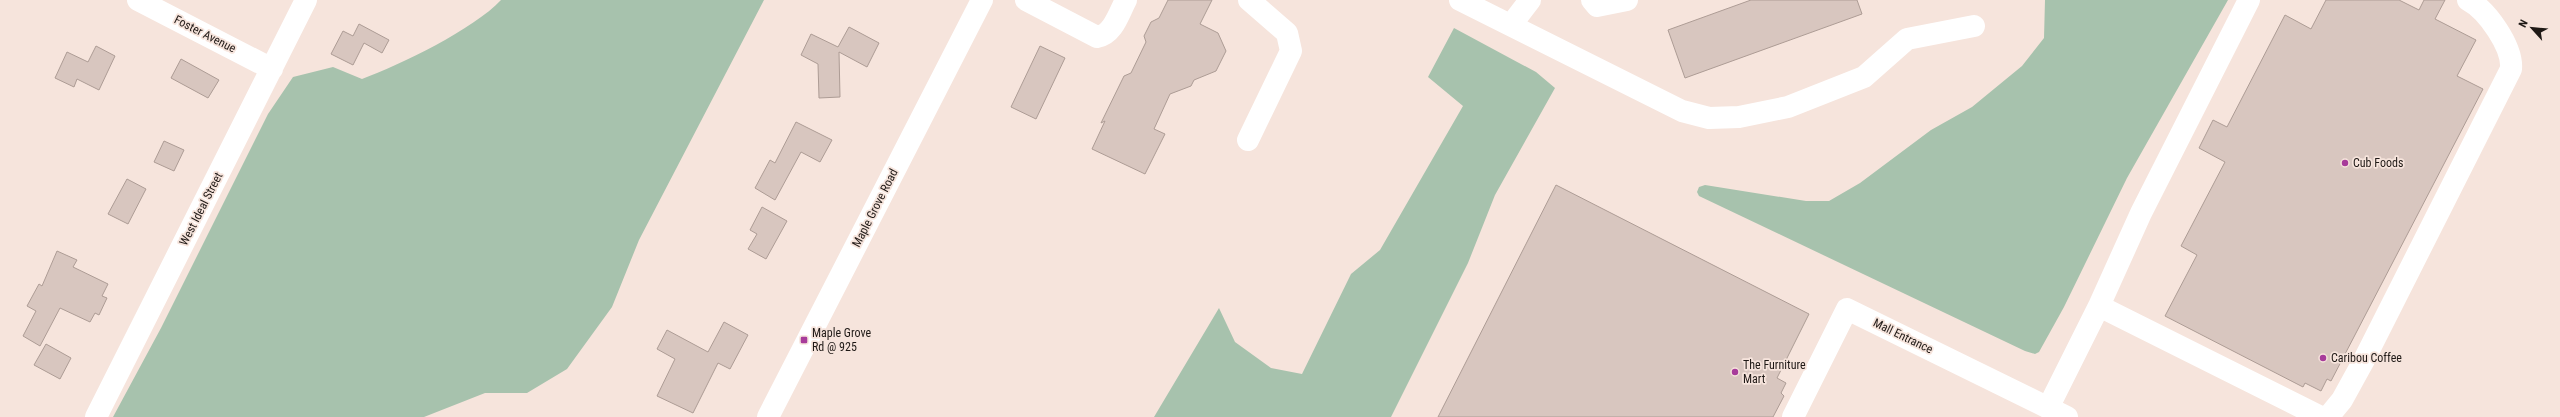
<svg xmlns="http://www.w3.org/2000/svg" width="2560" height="417" viewBox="0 0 2560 417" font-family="'Roboto Condensed',sans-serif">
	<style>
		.forest { fill: #a7c2ad }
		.building { fill: #d8c6bf; stroke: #ad9c95 }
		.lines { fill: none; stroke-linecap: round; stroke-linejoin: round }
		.minor { stroke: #fff; stroke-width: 22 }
		.poi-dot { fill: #a73b9a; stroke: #f6e4dc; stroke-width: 1.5 }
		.labels { text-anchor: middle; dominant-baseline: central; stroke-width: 3.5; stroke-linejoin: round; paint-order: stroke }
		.street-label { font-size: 12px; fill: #1f1916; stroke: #f6e4dc }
		.poi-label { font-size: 12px; fill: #1f1916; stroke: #f6e4dc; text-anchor: start }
	</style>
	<rect width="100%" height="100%" fill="#f6e4dc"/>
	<!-- forest -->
	<path class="forest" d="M501 0H764L639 240 612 307 567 369 527 393H485L424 417H113L161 328 268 114 293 77 333 67 362 79C400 65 474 29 501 0Z
		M2045 0H2228L2127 178 2064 307 2039 352 2035 354 2025 351 1699 196 1697 192 1699 187 1705 185 1806 201H1829L1860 183 1931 130 1972 107 2022 66 2044 38Z
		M1454 28 1536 72 1555 88 1495 195 1468 263 1391 417H1154L1219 308 1235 342 1271 368 1302 374 1351 274 1380 250 1463 106 1428 77Z"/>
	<!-- building -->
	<path class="building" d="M1168 0H1212L1200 24 1218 33 1226 51 1216 71 1194 80 1191 86 1170 94 1154 129 1165 134 1145 174 1092 149 1105 121 1101 123 1124 76 1131 73 1146 42 1144 36 1151 22 1159 18Z
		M1751 0H1857L1862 14 1685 78 1668 30Z
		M2326 0H2399L2419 10 2424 0H2445L2435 19 2476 40 2457 76 2483 89 2331 381 2327 379 2321 391 2305 383 2303 387 2165 316 2197 255 2181 246 2225 162 2199 148 2213 120 2227 127 2285 15 2311 29Z
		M359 24 389 40 382 53 364 43 353 65 331 54 343 31 353 36Z
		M849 27 879 43 867 67 839 52 840 97 819 98 818 64 801 55 811 34 838 47Z
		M96 46 115 56 99 90 77 79 74 87 55 78 67 52 88 62Z
		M1040 46 1065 58 1036 119 1011 107Z
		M181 59 219 80 208 98 171 78Z
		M796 122 832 140 820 162 801 152 775 200 755 188 770 160 775 163Z
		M164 141 184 150 174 171 154 162Z
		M127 179 146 189 128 224 108 214Z
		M1556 185 1809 314 1777 378 1786 383 1781 393 1784 396 1773 417H1438Z
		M762 207 787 221 766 259 748 249 757 234 750 230Z
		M57 251 77 260 73 267 108 284 102 296 107 298 99 315 95 313 90 322 60 308 40 346 23 336 36 311 27 306 39 284 42 286Z
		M724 322 748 335 730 369 718 363 693 413 657 396 675 359 657 349 667 330 708 352Z
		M46 344 71 358 60 379 34 365Z"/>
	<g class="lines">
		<!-- minor -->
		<path class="minor" d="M138 0 272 69
			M1026 0 1097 37C1113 35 1119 13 1126 0
			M1460 0 1682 111 1709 118 1739 117 1788 107 1864 77 1907 39 1974 26
			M1592 0 1597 6 1627 0
			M1511 25 1530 0
			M1248 140 1291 51 1287 33 1249 0
			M2099 306 2321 417
			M2048 408 2099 306 2141 213 2249 0
			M96 417 306 0
			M768 417 982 0
			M1793 417 1847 309 2067 417
			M2328 417 2342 400 2364 360 2511 69C2513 47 2487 10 2468 0"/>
	</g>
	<!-- markers -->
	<g class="poi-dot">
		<circle cx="2345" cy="163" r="4"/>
		<rect x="800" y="336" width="8" height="8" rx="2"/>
		<circle cx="2323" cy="358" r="4"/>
		<circle cx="1735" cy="372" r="4"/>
	</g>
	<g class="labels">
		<!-- street labels -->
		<g class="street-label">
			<text transform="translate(205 34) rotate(27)">Foster Avenue</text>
			<text transform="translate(875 208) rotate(-63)">Maple Grove Road</text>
			<text transform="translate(201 209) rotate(-63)">West Ideal Street</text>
			<text transform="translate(1903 336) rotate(26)">Mall Entrance</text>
		</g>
		<!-- poi labels -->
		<g class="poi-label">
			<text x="2353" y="163">Cub Foods</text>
			<text x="812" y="333">Maple Grove<tspan x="812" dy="14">Rd @ 925</tspan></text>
			<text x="2331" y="358">Caribou Coffee</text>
			<text x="1743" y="365">The Furniture<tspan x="1743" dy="14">Mart</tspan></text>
		</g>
	</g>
	<!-- north arrow -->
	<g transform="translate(2532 28) rotate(297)" stroke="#f6e4dc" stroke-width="3" paint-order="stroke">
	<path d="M0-3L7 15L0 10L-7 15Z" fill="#1f1916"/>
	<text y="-6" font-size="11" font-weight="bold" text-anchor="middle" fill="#1f1916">N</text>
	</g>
</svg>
